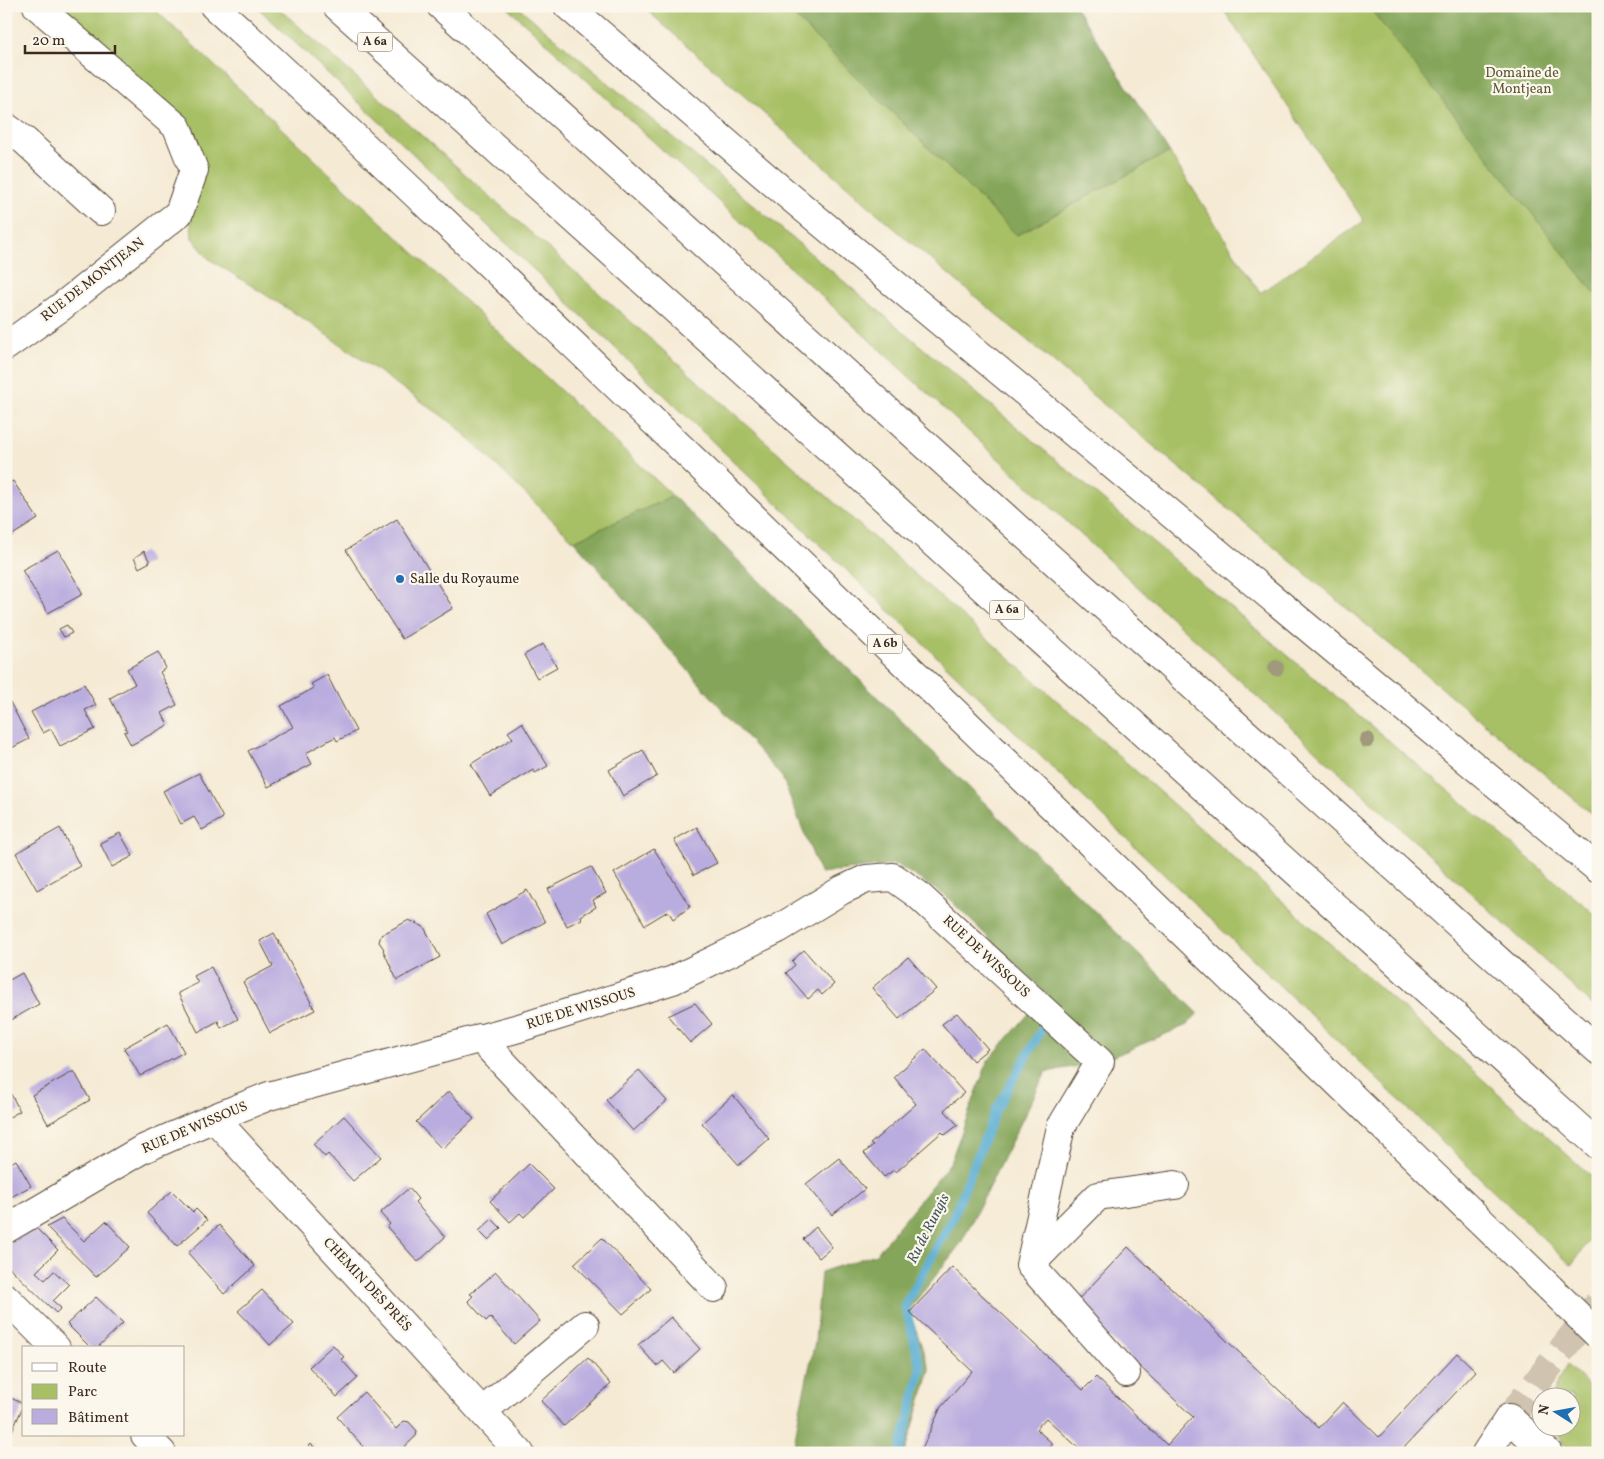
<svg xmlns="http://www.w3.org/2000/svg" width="1604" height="1459" viewBox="0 0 1604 1459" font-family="Vollkorn,serif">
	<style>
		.green { fill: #a7c065; stroke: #717542 }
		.forest { fill: #85a65a; stroke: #60683c }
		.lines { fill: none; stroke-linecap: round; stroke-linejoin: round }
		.stream { stroke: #54abd1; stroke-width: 9 }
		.building { fill: #b9acdf }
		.minor-tunnel { stroke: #d0c4b0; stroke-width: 28; stroke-dasharray: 28 14; stroke-linecap: butt }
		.minor-casing { stroke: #574739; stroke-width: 30 }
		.highway-casing { stroke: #574739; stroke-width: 30 }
		.minor { stroke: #fff; stroke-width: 28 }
		.highway { stroke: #fff; stroke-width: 28 }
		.highway-bridge-casing { stroke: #574739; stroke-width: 30; stroke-linecap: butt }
		.highway-bridge { stroke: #fff; stroke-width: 28 }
		.tree { fill: #a0997b }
		.poi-dot { fill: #1f6fb2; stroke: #fbf7ec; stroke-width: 2 }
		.labels { text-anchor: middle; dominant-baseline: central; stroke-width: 4.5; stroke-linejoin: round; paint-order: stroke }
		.shield { fill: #fbf7ec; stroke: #75685c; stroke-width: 1 }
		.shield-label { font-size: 12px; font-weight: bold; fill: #3b2a1e }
		.park-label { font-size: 14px; fill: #5b5733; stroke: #fbf7ec }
		.street-label { font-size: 14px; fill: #3b2a1e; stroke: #fbf7ec }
		.poi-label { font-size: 14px; fill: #3b2a1e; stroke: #fbf7ec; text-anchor: start }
		.water-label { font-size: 15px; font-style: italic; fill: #44575d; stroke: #fbf7ec }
	</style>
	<rect width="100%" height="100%" fill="#fbf7ec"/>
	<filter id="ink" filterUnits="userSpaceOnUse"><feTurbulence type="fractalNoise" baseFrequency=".02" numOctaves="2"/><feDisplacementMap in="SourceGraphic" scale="10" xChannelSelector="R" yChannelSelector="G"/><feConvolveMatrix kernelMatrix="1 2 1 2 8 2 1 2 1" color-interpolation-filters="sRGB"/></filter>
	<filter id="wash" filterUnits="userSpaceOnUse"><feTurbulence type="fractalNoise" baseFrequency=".0096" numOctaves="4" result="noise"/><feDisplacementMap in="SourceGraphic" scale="20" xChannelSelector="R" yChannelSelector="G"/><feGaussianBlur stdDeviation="1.12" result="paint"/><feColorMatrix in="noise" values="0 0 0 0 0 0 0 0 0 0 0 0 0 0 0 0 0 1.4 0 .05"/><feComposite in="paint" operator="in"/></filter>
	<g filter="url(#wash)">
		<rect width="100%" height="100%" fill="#f5ead4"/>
		<!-- green -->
		<path class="green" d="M57 6H151L673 496 574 541 455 425 304 319 209 259 192 238 184 131Z
			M256 6H276L1598 1182V1230L1571 1265 386 128Z
			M506 6H517L1598 917V1010Z
			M642 6H784L1017 235 1169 152 1260 293 1364 221 1221 6H1598V819L903 236Z
			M1567 1365 1598 1395V1453H1576L1562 1443 1557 1427 1572 1426V1396H1553L1555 1388Z"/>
		<!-- forest -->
		<path class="forest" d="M784 6H1075L1169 152 1017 235Z
			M1368 6H1598V297Z
			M673 496 1198 1013 1187 1025 1100 1062 1046 1072 961 1243 909 1310 930 1370 905 1453H793L799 1414 815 1342 821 1272 876 1254 950 1163 988 1061 1046 994 946 896 896 864 820 873 782 777 574 541Z"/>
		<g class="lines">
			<!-- stream -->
			<path class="stream" d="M900 1453 921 1369 905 1305 951 1222 996 1110 1042 1029"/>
		</g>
		<g id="blocks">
			<!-- building -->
			<path class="building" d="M13 481 38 519 6 539V485Z
				M397 519 453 608 402 639 346 550Z
				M58 550 83 594 48 613 22 570Z
				M144 551 150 562 139 568 134 558Z
				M67 625 72 633 64 637 59 629Z
				M543 644 557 667 537 678 524 655Z
				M158 652 166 668 160 672 177 705 162 713 168 725 131 745 124 732 127 731 110 698 135 684 127 669Z
				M327 675 356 731 337 741 335 737 306 753 312 764 268 787 248 751 293 727 281 706 314 688 311 684Z
				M84 684 96 705 85 710 95 729 60 746 51 729 43 733 31 712Z
				M10 702 29 739 6 751V703Z
				M522 723 548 766 535 773 533 770 490 796 471 764 513 738 508 732Z
				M643 750 657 776 623 796 609 770Z
				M199 773 223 818 202 830 194 817 181 824 163 791Z
				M697 827 717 863 694 875 674 840Z
				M60 828 80 866 37 890 16 853Z
				M120 833 133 856 112 867 100 843Z
				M654 849 690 907 673 919 668 911 645 925 614 873Z
				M591 867 606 893 593 900 596 907 581 916 582 919 567 926 548 889Z
				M527 890 545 922 502 945 486 914Z
				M409 920 424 927 440 957 397 980 383 950 384 949 379 942 381 935Z
				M274 933 315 1010 270 1033 243 982 273 966 260 941Z
				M804 950 834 984 822 995 818 990 808 999 786 973 795 965 792 961Z
				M908 957 936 989 899 1019 872 988Z
				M211 967 238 1019 221 1028 218 1021 198 1032 178 993 198 983 194 976Z
				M22 973 39 1004 6 1023V982Z
				M695 1003 712 1024 690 1043 668 1016Z
				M957 1013 988 1049 973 1061 942 1024Z
				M168 1023 184 1052 140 1076 124 1048Z
				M925 1049 964 1093 944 1110 958 1125 945 1135 942 1132 896 1172 894 1170 884 1177 864 1153 873 1146 870 1144 916 1104 894 1077Z
				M639 1070 667 1101 633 1131 606 1100Z
				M74 1071 90 1100 48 1124 32 1095Z
				M6 1085 20 1111 6 1119Z
				M449 1091 474 1119 442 1149 416 1122Z
				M733 1095 769 1139 739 1165 702 1123Z
				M344 1116 381 1157 353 1181 328 1154 325 1157 313 1144Z
				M839 1158 865 1189 832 1215 806 1184Z
				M16 1160 31 1186 11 1197 6 1189V1166Z
				M529 1164 554 1189 524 1217 520 1213 510 1222 490 1201Z
				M409 1188 418 1199 415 1202 445 1237 418 1262 387 1227 390 1224 380 1213Z
				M172 1191 193 1212 196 1209 207 1220 177 1246 147 1213Z
				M62 1219 84 1241 106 1221 130 1247 96 1277 47 1227Z
				M492 1219 501 1228 488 1240 479 1231Z
				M219 1225 255 1266 224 1294 188 1253Z
				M816 1227 832 1247 819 1258 803 1239Z
				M36 1228 58 1250 36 1272 45 1280 54 1271 69 1285 53 1301 61 1308 56 1313 6 1264V1244Z
				M602 1238 651 1289 623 1314 574 1264Z
				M1128 1247 1319 1428 1343 1402 1379 1437 1457 1353 1476 1371 1399 1453H1084L1046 1418 1036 1429 1053 1444 1045 1453H920L941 1407 972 1371 910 1312 952 1267 1083 1390 1096 1377 1167 1445 1193 1417 1074 1304Z
				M496 1272 540 1321 514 1344 490 1317 486 1321 468 1301 473 1296 470 1294Z
				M262 1290 294 1324 270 1345 238 1311Z
				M96 1297 123 1323 97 1348H91L67 1324Z
				M671 1317 700 1349 674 1373 663 1361 657 1366 638 1345Z
				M333 1345 344 1357 341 1359 358 1378 337 1397 309 1367Z
				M588 1358 611 1384 564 1426 541 1401Z
				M364 1392 396 1429 404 1421 409 1422 417 1431 416 1436 398 1453H369L337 1417Z
				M6 1396 24 1404 6 1445Z
				M311 1444 319 1453H302Z"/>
		</g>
	</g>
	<g filter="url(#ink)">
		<use href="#blocks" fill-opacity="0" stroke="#574739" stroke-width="1"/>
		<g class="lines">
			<!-- minor-tunnel -->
			<path class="minor-tunnel" d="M1509 1418 1598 1303"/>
			<defs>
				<path id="minor" d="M6 127 25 141 101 211
					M6 346 61 307 179 213 194 170 177 127 37 6
					M480 1038 714 1288
					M214 1118 520 1453
					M6 1229 141 1150 214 1118 269 1096 519 1028 673 980 778 929 842 890 866 879 893 877 917 894 1100 1062 1061 1127 1030 1265 1126 1373
					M1030 1265 1098 1196 1175 1185
					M6 1298 56 1348
					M483 1411 585 1325
					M145 1435 162 1453
					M1486 1453 1509 1418 1548 1453"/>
				<path id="highway" d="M214 6C385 163 553 325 721 486 998 752 1273 1021 1550 1288
					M337 6 717 347 1598 1145
					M441 6 1027 537 1598 1050
					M568 6 765 176 1598 869"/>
			</defs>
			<!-- minor casing -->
			<use href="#minor" class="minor-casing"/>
			<!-- highway casing -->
			<use href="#highway" class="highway-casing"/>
			<!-- minor -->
			<use href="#minor" class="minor"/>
			<!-- highway -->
			<use href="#highway" class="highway"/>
			<defs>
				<path id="highway-bridge" d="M1550 1288 1598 1335"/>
			</defs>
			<!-- highway-bridge casing -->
			<use href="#highway-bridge" class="highway-bridge-casing"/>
			<!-- highway-bridge -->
			<use href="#highway-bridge" class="highway-bridge"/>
		</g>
		<!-- trees -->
		<g class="tree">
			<circle cx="1276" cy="668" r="8"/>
			<circle cx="1367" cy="740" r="8"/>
		</g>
	</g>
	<!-- markers -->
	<circle class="poi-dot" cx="400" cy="579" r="5"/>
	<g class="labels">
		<!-- shield labels -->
		<g class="shield">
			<rect x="357.5" y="32.5" width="35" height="19" rx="4"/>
			<rect x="989.5" y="600.5" width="35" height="19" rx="4"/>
			<rect x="867.5" y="634.5" width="35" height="19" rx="4"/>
		</g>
		<g class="shield-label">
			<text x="375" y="42">A 6a</text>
			<text x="1007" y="610">A 6a</text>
			<text x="885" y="644">A 6b</text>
		</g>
		<!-- park labels -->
		<g class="park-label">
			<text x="1522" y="73">Domaine de<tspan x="1522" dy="16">Montjean</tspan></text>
		</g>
		<!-- street labels -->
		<g class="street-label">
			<text transform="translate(93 280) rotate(-38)">RUE DE MONTJEAN</text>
			<text transform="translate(986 957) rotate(43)">RUE DE WISSOUS</text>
			<text transform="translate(581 1009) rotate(-17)">RUE DE WISSOUS</text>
			<text transform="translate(195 1128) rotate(-23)">RUE DE WISSOUS</text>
			<text transform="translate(367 1285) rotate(47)">CHEMIN DES PRÉS</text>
		</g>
		<!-- poi labels -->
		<g class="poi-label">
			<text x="410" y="579">Salle du Royaume</text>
		</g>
		<!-- water labels -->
		<g class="water-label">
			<text transform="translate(929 1229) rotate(-63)">Ru de Rungis</text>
		</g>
	</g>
	<!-- margin -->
	<rect width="1604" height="1459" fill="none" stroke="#fbf7ec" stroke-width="25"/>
	<!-- legend -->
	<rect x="22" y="1346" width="162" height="90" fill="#fbf7ec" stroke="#aea59a"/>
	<rect x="32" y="1363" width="25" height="8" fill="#ffffff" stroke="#aea59a"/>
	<text x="68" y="1372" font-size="15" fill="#3b2a1e">Route</text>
	<rect x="32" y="1384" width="25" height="15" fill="#a7c065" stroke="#aea59a"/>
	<text x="68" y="1396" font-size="15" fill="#3b2a1e">Parc</text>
	<rect x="32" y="1409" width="25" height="15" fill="#b9acdf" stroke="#aea59a"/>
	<text x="68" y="1422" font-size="15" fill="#3b2a1e">Bâtiment</text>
	<!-- north arrow -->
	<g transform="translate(1556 1412) rotate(281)"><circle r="24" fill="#fbf7ec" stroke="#aea59a"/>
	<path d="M0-4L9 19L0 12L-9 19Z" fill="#1f6fb2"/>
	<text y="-8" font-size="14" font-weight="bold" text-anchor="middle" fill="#3b2a1e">N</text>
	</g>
	<!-- scale -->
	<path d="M25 45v8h90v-8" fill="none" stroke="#3b2a1e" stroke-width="2.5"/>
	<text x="32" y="45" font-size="15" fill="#3b2a1e" stroke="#fbf7ec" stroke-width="4" paint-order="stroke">20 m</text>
</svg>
